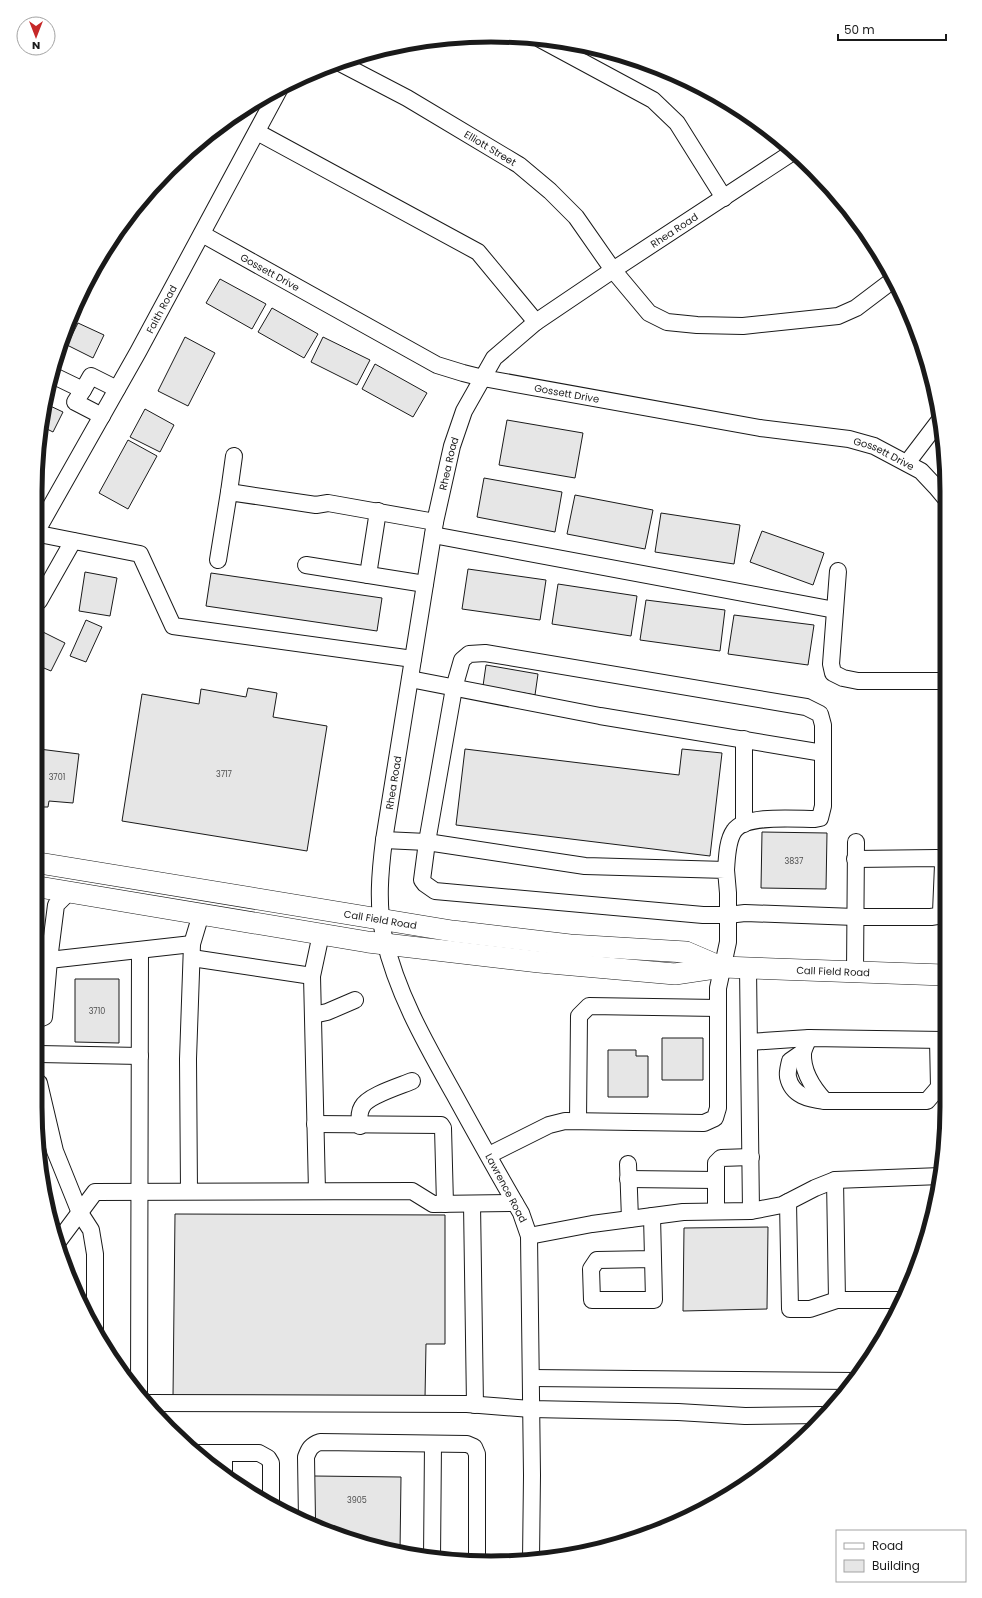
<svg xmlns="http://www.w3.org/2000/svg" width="982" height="1598" viewBox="0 0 982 1598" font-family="Poppins,sans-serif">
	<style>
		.building { fill: #e6e6e6; stroke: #1a1a1a }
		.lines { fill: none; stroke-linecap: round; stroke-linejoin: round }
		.minor-casing { stroke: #1a1a1a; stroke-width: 18 }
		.major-casing { stroke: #1a1a1a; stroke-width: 22 }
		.minor { stroke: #fff; stroke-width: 16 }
		.major { stroke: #fff; stroke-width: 21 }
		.labels { text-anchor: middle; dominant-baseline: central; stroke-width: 3; stroke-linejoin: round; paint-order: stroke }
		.number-label { font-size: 8px; fill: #4d4d4d }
		.street-label { font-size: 10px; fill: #1a1a1a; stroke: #fff }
		.rim { fill: none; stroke: #1a1a1a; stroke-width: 5 }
	</style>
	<rect width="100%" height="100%" fill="#fff"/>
	<!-- building -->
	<path class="building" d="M220 279 266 304 252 329 206 303Z
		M272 308 318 334 304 358 258 332Z
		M78 323 104 335 93 358 67 345Z
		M185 337 215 353 188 406 158 391Z
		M323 337 370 360 357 385 311 362Z
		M375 364 427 393 413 417 362 389Z
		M46 404 63 412 53 432 41 426Z
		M145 409 174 425 160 452 130 437Z
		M507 420 583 433 575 478 499 465Z
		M128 440 157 456 128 509 99 493Z
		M484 478 562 492 555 532 477 517Z
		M575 495 653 510 645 549 567 534Z
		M661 513 740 525 734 564 655 552Z
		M762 531 824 553 813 585 750 562Z
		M468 569 546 580 540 620 462 609Z
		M85 572 117 578 110 616 79 611Z
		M211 573 382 598 377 631 206 606Z
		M558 584 637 596 631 636 552 624Z
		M646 600 725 610 720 651 640 640Z
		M734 615 814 625 808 665 728 654Z
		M86 620 102 627 86 662 70 656Z
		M39 630 65 643 51 671 39 666Z
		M486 665 538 674 535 695 483 686Z
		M248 688 277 693 273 717 327 726 307 851 122 821 142 694 199 704 201 689 246 697Z
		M39 749 79 754 73 803 49 801 48 807H39Z
		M465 749 679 775 682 749 722 753 710 856 456 825Z
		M762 832 827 833 826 889 761 888Z
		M75 979H119V1043L75 1042Z
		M662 1038H703V1080H662Z
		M608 1050H636V1056H648V1097H608Z
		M39 1139 45 1153 39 1155Z
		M175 1214 445 1215V1344H426L425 1398 173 1397Z
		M768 1227 767 1309 683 1311 684 1228Z
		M314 1476 401 1477 400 1552 345 1539 314 1524Z"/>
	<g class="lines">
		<defs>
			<g id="minor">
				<path d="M540 39 653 100 677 123 724 198"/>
				<path id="s1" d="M338 62 407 98 519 165 550 191 576 217 613 270 649 313 667 322 697 325 743 326 838 316 856 308 893 280"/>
				<path d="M257 132 478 252 536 322"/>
				<path id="s2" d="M202 234 437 365 463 373 483 378 760 428 849 439 874 446 921 471 936 487 946 499"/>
				<path d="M54 376 83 390 75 402 102 416"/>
				<path d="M83 390 91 376 117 389"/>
				<path d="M907 463 939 421"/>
				<path d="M229 492 234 456"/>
				<path id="s3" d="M39 527 138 352 280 88"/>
				<path d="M39 534 140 554 173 626 413 659"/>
				<path d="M433 535 835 610"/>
				<path d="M218 560 229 492 316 505 328 503 435 522"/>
				<path d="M306 565 425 584"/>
				<path d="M838 571 831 664 833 673 843 678 858 681H945"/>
				<path d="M368 575 378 511"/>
				<path d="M39 601 73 541"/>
				<path d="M410 679 600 716 823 753"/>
				<path d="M744 824V739"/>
				<path d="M384 840 427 842 585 866 726 870 728 893V942L718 988V1108L715 1118 704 1123 565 1121 549 1125 489 1155"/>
				<path d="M726 870C727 858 727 841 734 831 745 814 796 819 815 819L820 818 823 806V725L820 714 806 707 485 653 469 654 462 660 454 688 427 842 422 880 425 884 435 891 703 915H728L745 913 855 917H931L937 916 941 912 943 865 941 861 937 858 855 859"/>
				<path d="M192 958 312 976"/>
				<path d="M49 960 192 944"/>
				<path d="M855 972 856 842"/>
				<path d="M313 1015 327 1012 355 1000"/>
				<path d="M39 1019 44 1017 49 960 56 905 69 892"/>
				<path d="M809 1038C807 1042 804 1048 803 1053 802 1072 813 1088 825 1101H927L939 1087 938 1040"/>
				<path d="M749 1042 809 1038 944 1040"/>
				<path d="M803 1052 790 1061C789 1066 787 1072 788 1077 792 1096 809 1099 825 1101"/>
				<path d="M39 1054 140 1056"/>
				<path d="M39 1083 55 1151 80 1213 91 1230 95 1254V1330"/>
				<path d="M578 1121 579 1016 589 1006 718 1008"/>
				<path d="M315 1124 441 1125 443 1128 445 1204"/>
				<path d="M360 1126C359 1119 359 1112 362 1107 367 1096 400 1086 412 1081"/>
				<path d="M628 1164 630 1219"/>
				<path d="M628 1179 716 1180"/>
				<path d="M835 1180 837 1300H901"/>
				<path d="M189 1191 188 1059 192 944 201 914"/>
				<path d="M317 1191 312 976 321 934"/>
				<path d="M788 1202 790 1309H810L837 1300"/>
				<path d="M472 1204 475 1405"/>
				<path d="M716 1211V1163L721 1158 751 1157"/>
				<path d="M751 1211 782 1205 815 1188 835 1180 941 1176"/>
				<path d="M652 1216 654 1300H592L591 1269 597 1260 653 1259"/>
				<path d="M529 1236 592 1224 683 1212 751 1211 748 968"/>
				<path d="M57 1243 95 1192 412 1191 433 1204 515 1203"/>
				<path d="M531 1378 855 1381"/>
				<path d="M139 1396 140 950"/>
				<path d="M145 1403 467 1404 531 1409 678 1412 745 1416 823 1415"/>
				<path d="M197 1453H259L268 1458 271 1463V1503"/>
				<path d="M224 1475V1453"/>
				<path d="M307 1520 306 1457C309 1449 311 1445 320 1442L467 1444 474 1447 477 1454V1562"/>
				<path d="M432 1559 433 1444"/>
				<path id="s4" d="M531 1560 532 1475 529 1236 521 1213C498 1174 476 1134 454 1094 426 1044 397 994 384 937 377 904 380 872 384 840L435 522 452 446 464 411 494 358 536 322 613 270 793 152"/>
			</g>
			<g id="major">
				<path id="s5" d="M39 863 452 931 570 945 686 952 721 967"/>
				<path id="s6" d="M39 887 368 942 539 962 675 974 722 967 944 975"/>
			</g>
		</defs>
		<!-- minor casing -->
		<use href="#minor" class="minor-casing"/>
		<!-- major casing -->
		<use href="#major" class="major-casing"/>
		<!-- minor -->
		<use href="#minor" class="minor"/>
		<!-- major -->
		<use href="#major" class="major"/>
	</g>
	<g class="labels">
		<!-- number labels -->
		<g class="number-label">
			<text x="224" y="774">3717</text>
			<text x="57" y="777">3701</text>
			<text x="794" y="861">3837</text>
			<text x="97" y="1011">3710</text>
			<text x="357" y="1500">3905</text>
		</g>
		<!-- street labels -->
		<g class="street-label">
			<text stroke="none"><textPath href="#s1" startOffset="175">Elliott Street</textPath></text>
			<text stroke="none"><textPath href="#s4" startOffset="1474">Rhea Road</textPath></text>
			<text stroke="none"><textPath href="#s2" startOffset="78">Gossett Drive</textPath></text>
			<text stroke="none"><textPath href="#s3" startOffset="250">Faith Road</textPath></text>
			<text stroke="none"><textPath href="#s2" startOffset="402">Gossett Drive</textPath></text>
			<text stroke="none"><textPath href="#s2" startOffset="726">Gossett Drive</textPath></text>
			<text stroke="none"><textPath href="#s4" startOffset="1137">Rhea Road</textPath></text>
			<text stroke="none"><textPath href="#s4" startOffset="813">Rhea Road</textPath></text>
			<text stroke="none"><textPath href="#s5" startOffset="346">Call Field Road</textPath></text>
			<text stroke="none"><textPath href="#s6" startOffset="801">Call Field Road</textPath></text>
			<text transform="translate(506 1188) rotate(62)">Lawrence Road</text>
		</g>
	</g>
	<!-- crop -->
	<path d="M0 0H982V1598H0ZM491 42H491A449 449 0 0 1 940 491V1107A449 449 0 0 1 491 1556H491A449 449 0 0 1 42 1107V491A449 449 0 0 1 491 42Z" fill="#fff" fill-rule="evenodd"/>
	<path class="rim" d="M491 42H491A449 449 0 0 1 940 491V1107A449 449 0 0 1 491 1556H491A449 449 0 0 1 42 1107V491A449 449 0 0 1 491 42Z"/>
	<!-- legend -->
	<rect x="836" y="1530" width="130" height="52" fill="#ffffff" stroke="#a3a3a3"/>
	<rect x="844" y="1543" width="20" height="6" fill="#ffffff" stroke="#a3a3a3"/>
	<text x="872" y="1550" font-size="12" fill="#1a1a1a">Road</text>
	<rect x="844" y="1560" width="20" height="12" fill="#e6e6e6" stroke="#a3a3a3"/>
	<text x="872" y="1570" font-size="12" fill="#1a1a1a">Building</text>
	<!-- north arrow -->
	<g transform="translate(36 36) rotate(180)"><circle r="19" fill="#ffffff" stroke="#a3a3a3"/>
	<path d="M0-3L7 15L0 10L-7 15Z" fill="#c62828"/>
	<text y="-6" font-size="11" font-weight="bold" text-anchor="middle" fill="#1a1a1a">N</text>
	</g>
	<!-- scale -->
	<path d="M838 34v6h108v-6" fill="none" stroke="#1a1a1a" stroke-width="2"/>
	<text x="844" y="34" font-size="12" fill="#1a1a1a" stroke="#ffffff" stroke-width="3" paint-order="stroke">50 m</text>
</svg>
